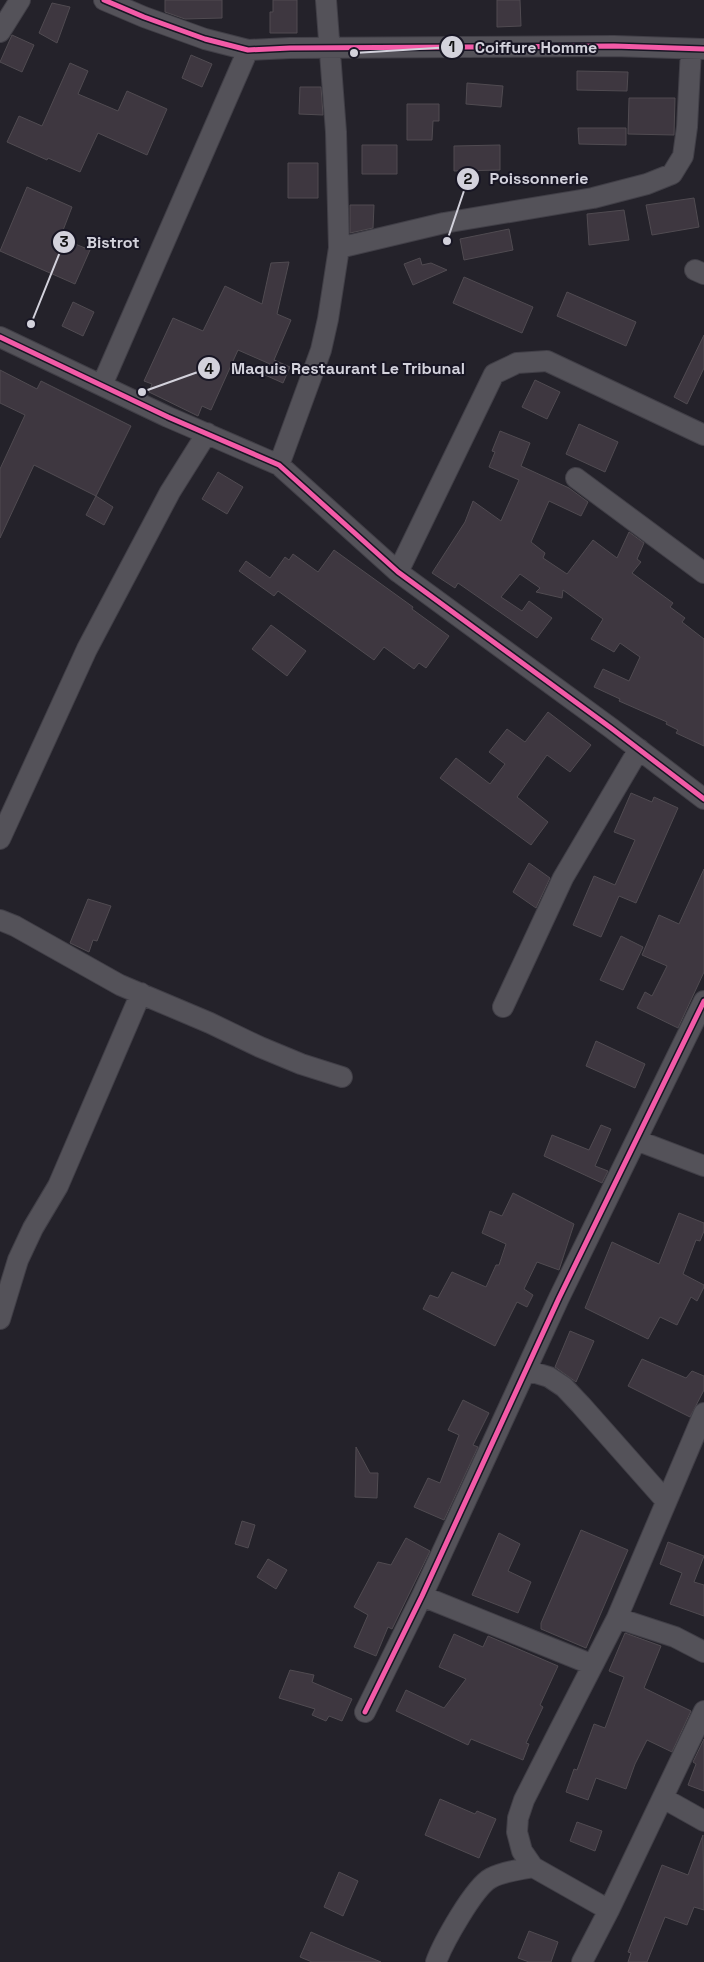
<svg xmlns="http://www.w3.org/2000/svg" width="704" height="1962" viewBox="0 0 704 1962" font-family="'Space Grotesk',sans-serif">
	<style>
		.building { fill: #3e3740; stroke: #504b51 }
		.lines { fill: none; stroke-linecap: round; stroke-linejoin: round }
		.minor-casing { stroke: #413f47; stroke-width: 22 }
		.minor { stroke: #545259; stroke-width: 20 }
		.cycleway-casing { stroke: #181624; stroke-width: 8 }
		.cycleway { stroke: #f35aa7; stroke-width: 5 }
		.leader { fill: none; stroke: #d3d2dc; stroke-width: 2 }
		.callout-dot { fill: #d3d2dc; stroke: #181624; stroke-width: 2 }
		.mark-label { font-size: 15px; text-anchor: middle; font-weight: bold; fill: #111 }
		.callout-label { font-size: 16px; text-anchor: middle; font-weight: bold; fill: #d3d2dc; stroke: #181624; stroke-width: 4; stroke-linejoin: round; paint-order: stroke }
	</style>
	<rect width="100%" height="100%" fill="#24222a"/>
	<!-- building -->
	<path class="building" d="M165 0H222V18L185 19 165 12Z
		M273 0H297V33H270V12H273Z
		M497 0H520L521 26 497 27Z
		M52 3 70 7 57 43 39 33Z
		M12 35 34 45 22 72 0 62Z
		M191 55 212 64 202 87 182 78Z
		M70 63 88 71 78 94 118 111 127 91 167 109 147 155 98 133 80 172 48 158 47 160 7 142 19 116 42 126Z
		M577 71 628 72 627 91 577 90Z
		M467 83 503 86 501 107 466 104Z
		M300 87H321L323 115 299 114Z
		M629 98H675L674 135 628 134Z
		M407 104H439V121H433L432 140H407Z
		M578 128H626V145L579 144Z
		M362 145H397V174H362Z
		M500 145V170L454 171V146Z
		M288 163H318V198H288Z
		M27 187 72 207 60 238 90 250 75 284 0 251Z
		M694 198 699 227 652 235 646 205Z
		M350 205H374L373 228 350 233Z
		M624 210 629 240 589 245 587 214Z
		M509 229 513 250 464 260 460 239Z
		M420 258 422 265 431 263 447 270 413 285 404 264Z
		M289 262 277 314 291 320 274 360 290 367 283 383 265 375 270 364 238 350 211 410 202 406 198 416 149 392 152 384 144 381 173 318 203 331 225 286 262 304 271 263Z
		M464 277 533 307 522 333 453 303Z
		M567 292 636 322 626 346 557 316Z
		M73 302 94 312 83 336 62 326Z
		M704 335V368L687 404 674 397Z
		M0 370 37 389 41 381 131 426 96 496 113 507 104 525 86 515 96 496 34 465 0 538V469L25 415 0 403Z
		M535 380 560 392 547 419 522 407Z
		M579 424 618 442 605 472 566 454Z
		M500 431 530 443 521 466 569 488 588 502 581 516 549 501 531 542 545 553 543 558 567 574 593 540 617 558 629 532 644 543 637 559 641 562 632 573 673 603 670 607 685 618 682 622 704 639V746L676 733 678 730 666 724 667 722 619 701 620 699 594 687 603 669 629 681 640 657 620 643 614 652 591 639 603 619 563 590 562 598 536 592 540 588 520 574 501 597 522 611 529 601 552 618 537 638 458 583 455 588 432 573 465 522 473 501 501 521 519 480 489 467 495 452 492 451Z
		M218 472 243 487 227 514 202 499Z
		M334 550 413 607 412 609 449 636 426 668 419 663 414 669 384 647 374 660 278 591 274 596 239 571 246 561 270 578 285 557 289 560 293 554 318 572Z
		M271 625 306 651 287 676 252 649Z
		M548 712 591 745 570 772 547 755 517 797 548 822 531 845 440 778 456 758 490 784 505 764 489 752 507 729 525 742Z
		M631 793 652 802 654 797 678 808 636 903 619 896 601 937 573 925 594 876 615 885 635 840 614 832Z
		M529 863 550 878 536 908 513 892Z
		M704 869V972L678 1028 637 1008 645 992 652 996 667 966 642 955 659 915 679 924Z
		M88 899 111 906 97 941 93 940 89 952 70 943Z
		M621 936 643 947 623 990 600 980Z
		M596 1041 645 1064 635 1088 586 1066Z
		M601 1125 611 1129 595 1166 608 1171 602 1183 544 1156 552 1135 589 1150Z
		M513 1193 574 1224 559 1270 537 1262 524 1289 533 1295 527 1307 517 1302 495 1346 423 1309 430 1295 438 1298 452 1272 486 1287 496 1265H499L506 1244 482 1233 490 1211 502 1216Z
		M679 1213 704 1223V1231L700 1241 696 1240 683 1274 704 1285V1287L697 1301 691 1297 677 1325 660 1317 648 1339 585 1308 612 1242 659 1264Z
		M570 1331 594 1341 576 1382 555 1367Z
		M642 1359 686 1378 692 1371 704 1376V1390L690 1417 628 1386Z
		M463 1400 489 1413 473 1445 478 1447 444 1520 414 1507 428 1478 440 1483 459 1435 448 1430Z
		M356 1447 370 1473H378L377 1498 355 1497Z
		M242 1521 255 1525 248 1548 235 1544Z
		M581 1530 628 1550 586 1648 541 1629V1623Z
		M499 1533 520 1544 508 1571 531 1582 518 1613 472 1595Z
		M406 1538 430 1551 392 1629 388 1627 376 1656 354 1647 368 1615 354 1607 378 1562 391 1565Z
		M668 1542 704 1556 694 1582 704 1585V1616L670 1604 682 1573 660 1564Z
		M268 1559 287 1570 276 1589 257 1577Z
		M625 1633 661 1646 644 1688 691 1711 672 1752 647 1740 635 1764 626 1789 596 1778 588 1800 566 1792 574 1769 577 1770 594 1724 605 1728 624 1677 609 1671Z
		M454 1634 483 1647 488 1636 558 1666 540 1705 543 1707 526 1743 529 1744 523 1760 471 1739 468 1745 396 1711 406 1690 444 1708 466 1679 439 1667Z
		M290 1670 314 1675 312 1682 352 1699 342 1721 329 1716 326 1721 312 1715 315 1709 279 1698Z
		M704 1739V1791L688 1785 696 1764 693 1762Z
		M440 1799 475 1814 477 1811 496 1819 479 1858 425 1835Z
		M577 1822 602 1831 595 1851 570 1841Z
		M703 1835 704 1910 694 1907 687 1925 665 1917 647 1962H628L631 1953 628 1952 662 1865 688 1875Z
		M339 1872 358 1881 343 1916 324 1907Z
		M529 1931 558 1942 551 1962H529L518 1958Z
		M311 1932 347 1948 381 1962H312L300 1957Z"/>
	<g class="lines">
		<defs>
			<path id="minor" d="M104 0 144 17 205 39 248 50 290 48 614 46 704 49
				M0 32 20 0
				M339 248 444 223 593 198 647 184 672 174 683 156 687 127 691 49
				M695 270 704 274
				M0 337 168 417 279 465 398 572 611 728 704 799
				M102 385 248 50
				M279 465 321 350 328 319 339 248 336 132 326 0
				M576 478 704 573
				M398 572 494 374 517 363 547 361 704 435
				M0 839 87 649 170 492 207 433
				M0 920 15 926 120 985 210 1023 260 1047 301 1064 342 1077
				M503 1007 563 878 639 749
				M636 1140 704 1166
				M0 1319 18 1260 33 1228 58 1186 141 993
				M526 1370 549 1377 564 1387 581 1405 666 1501
				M422 1596 593 1665
				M617 1618 675 1637 704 1652
				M365 1712 422 1596 559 1298 704 1001
				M663 1798 704 1821
				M609 1910 533 1867 522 1851 517 1832 518 1818 524 1800 559 1731 617 1618 704 1413
				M436 1962C443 1943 474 1887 491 1878 504 1871 519 1870 533 1867
				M582 1962 609 1910 704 1711"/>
		</defs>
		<!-- minor casing -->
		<use href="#minor" class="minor-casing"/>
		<!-- minor -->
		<use href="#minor" class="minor"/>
		<defs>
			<path id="cycleway" d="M104 0 144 17 205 39 248 50 290 48 614 46 704 49
				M0 337 168 417 279 465 398 572 611 728 704 799
				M365 1712 422 1596 559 1298 704 1001"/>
		</defs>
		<!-- cycleway casing -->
		<use href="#cycleway" class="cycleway-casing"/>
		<!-- cycleway -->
		<use href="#cycleway" class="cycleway"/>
	</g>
	<!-- callouts -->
	<path class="leader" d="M354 53L452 47M447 241L468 179M31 324L64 242M142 392L209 368"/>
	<g class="callout-dot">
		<circle cx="354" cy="53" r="5"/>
		<circle cx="447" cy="241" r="5"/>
		<circle cx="31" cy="324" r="5"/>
		<circle cx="142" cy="392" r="5"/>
		<circle cx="452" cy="47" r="12"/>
		<circle cx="468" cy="179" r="12"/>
		<circle cx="64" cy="242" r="12"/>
		<circle cx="209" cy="368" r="12"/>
	</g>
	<g class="mark-label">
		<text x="452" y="52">1</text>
		<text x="468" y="184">2</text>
		<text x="64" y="247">3</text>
		<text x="209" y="374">4</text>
	</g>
	<g class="callout-label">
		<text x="536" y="53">Coiffure Homme</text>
		<text x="539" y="184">Poissonnerie</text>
		<text x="113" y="248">Bistrot</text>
		<text x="348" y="374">Maquis Restaurant Le Tribunal</text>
	</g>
</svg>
